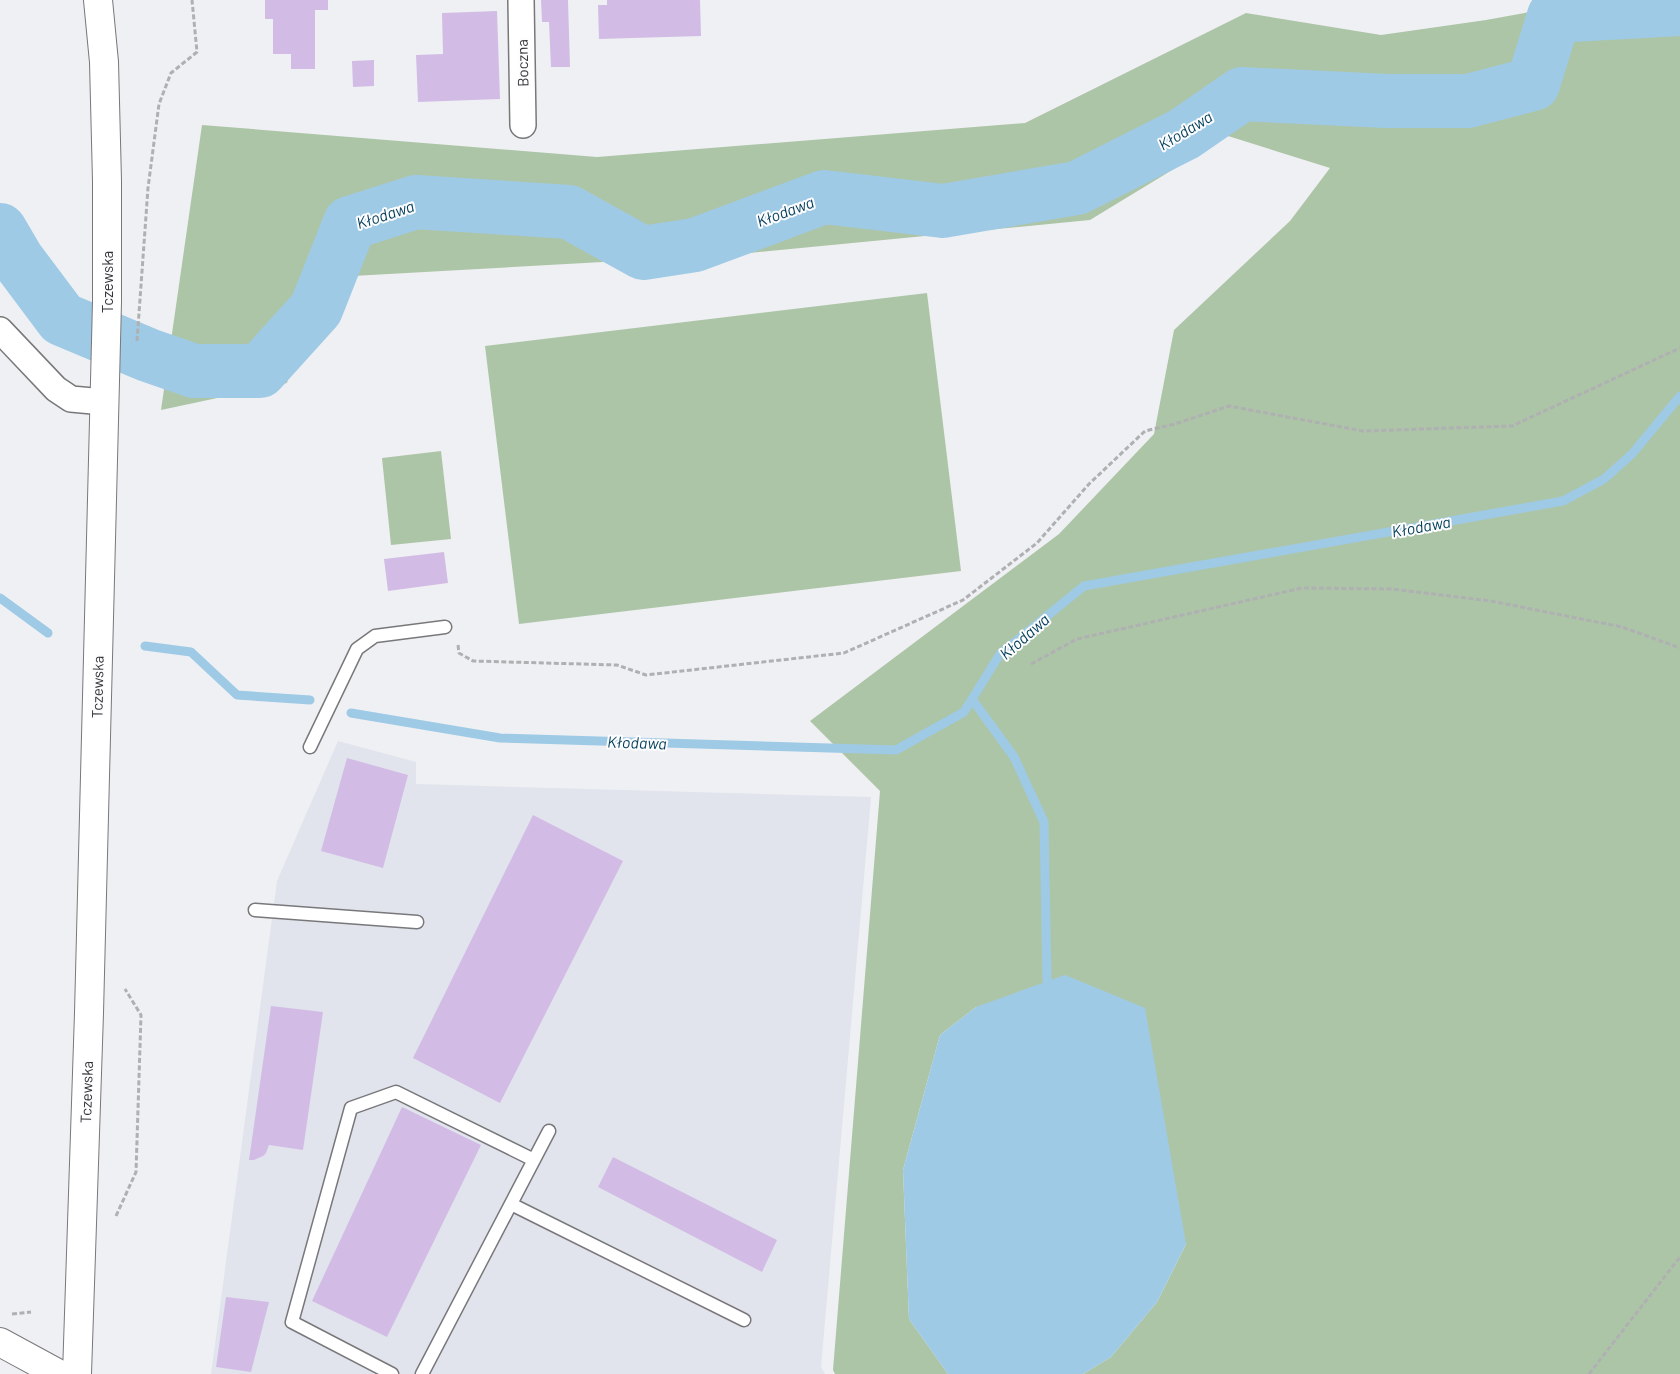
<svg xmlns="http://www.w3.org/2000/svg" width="1680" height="1374" viewBox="0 0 1680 1374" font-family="Barlow,sans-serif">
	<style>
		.built { fill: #e1e4ed }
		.green { fill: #adc5a7 }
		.water { fill: #9ecae6 }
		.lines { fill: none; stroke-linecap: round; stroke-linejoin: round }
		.stream { stroke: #9ecae6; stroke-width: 9 }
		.river { stroke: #9ecae6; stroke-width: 54 }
		.building { fill: #d2bce5 }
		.lane-casing { stroke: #78787b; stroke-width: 15 }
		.street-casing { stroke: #78787b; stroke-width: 28 }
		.secondary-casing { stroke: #78787b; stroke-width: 30 }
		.primary-casing { stroke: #78787b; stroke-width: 30 }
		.path { stroke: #afb0b2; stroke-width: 3; stroke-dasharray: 5 2.5; stroke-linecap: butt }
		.lane { stroke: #fff; stroke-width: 12 }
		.street { stroke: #fff; stroke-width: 25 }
		.secondary { stroke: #fff; stroke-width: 28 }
		.primary { stroke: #fff; stroke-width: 28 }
		.labels { text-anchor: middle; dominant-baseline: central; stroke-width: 4; stroke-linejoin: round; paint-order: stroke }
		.street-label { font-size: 15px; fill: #343536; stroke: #fdfdff }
		.water-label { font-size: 16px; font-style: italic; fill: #023d59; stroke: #fdfdff }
	</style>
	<rect width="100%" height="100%" fill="#eff0f3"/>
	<!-- built -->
	<path class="built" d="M338 741 416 762V784L871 797 821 1367 825 1374H211L277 881Z"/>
	<!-- green -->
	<path class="green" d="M1596 0H1680V1374H1083L1111 1357 1157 1302 1186 1244 976 1007 940 1035 903 1170 909 1319 948 1374H835L833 1370 880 791 810 721 1059 534 1154 434 1174 330 1290 221 1330 168 1228 136 1090 220 729 255 317 278 287 383 161 410 202 125 597 157 1025 123 1246 13 1381 35 1486 20Z
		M927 293 961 571 519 624 485 346Z
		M441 451 451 539 391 545 382 458Z"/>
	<!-- water -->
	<path class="water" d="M1065 975 1145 1008 1186 1244 1157 1302 1111 1357 1083 1374H948L909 1319 903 1170 940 1035 976 1007Z"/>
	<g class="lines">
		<!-- stream -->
		<path class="stream" d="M0 598 48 633
			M145 646 191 652 237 695 310 700
			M972 699 1014 757 1044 822 1047 981
			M351 713 500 738 896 750 964 712 1000 654 1084 586 1563 501 1604 479 1632 454 1680 396"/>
		<!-- river -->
		<path class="river" d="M0 230 17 259 62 319 148 355 194 371H260L316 309 350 223 416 202 569 212 643 253 695 245 824 197 943 211 1077 188 1184 134 1242 94 1387 101H1468L1533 84 1554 16 1680 9"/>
	</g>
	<!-- building -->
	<path class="building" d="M265 0H328V10H315V69H291V54H273V19H265Z
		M541 0H568L570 67H551L549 22H542Z
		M607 0H700L701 36 599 39 598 5H607Z
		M497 11 500 99 418 102 416 55 443 54 442 13Z
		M374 60V86L353 87 352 61Z
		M444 552 448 583 388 591 384 559Z
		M347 758 408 775 383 868 321 851Z
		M533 815 623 861 500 1103 413 1058Z
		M271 1006 323 1012 303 1150 269 1145 266 1153 263 1156 254 1160H249Z
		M402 1107 481 1145 387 1337 312 1301Z
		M613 1157 777 1240 762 1272 598 1187Z
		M226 1297 269 1302 251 1372 216 1367Z"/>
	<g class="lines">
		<defs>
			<path id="lane" d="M310 747 357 649 375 636 445 627
				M255 910 417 922
				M511 1204 744 1320
				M392 1374 292 1322 351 1108 396 1092 534 1160
				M422 1374 549 1131"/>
			<path id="street" d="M521 0 523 125
				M0 330 56 389 71 399 104 402"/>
			<path id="secondary" d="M0 1342 59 1374"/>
			<path id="primary" d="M77 1374 89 1013 107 302V181L104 62 98 0"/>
		</defs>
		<!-- lane casing -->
		<use href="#lane" class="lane-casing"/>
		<!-- street casing -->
		<use href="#street" class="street-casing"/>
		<!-- secondary casing -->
		<use href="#secondary" class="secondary-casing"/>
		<!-- primary casing -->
		<use href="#primary" class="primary-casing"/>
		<!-- path -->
		<path class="path" d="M137 341 148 188 159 104 171 73 197 52 192 0
			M458 645 459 653 473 661 617 665 646 675 844 653 963 600 1037 543 1089 484 1145 431 1175 424 1229 406 1363 431 1512 426 1680 348
			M1031 664 1077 639 1302 588 1392 589 1491 601 1622 627 1680 648
			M116 1216 136 1172 141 1015 125 989
			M12 1314 31 1312
			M1589 1374 1680 1257"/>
		<!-- lane -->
		<use href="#lane" class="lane"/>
		<!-- street -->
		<use href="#street" class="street"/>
		<!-- secondary -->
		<use href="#secondary" class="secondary"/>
		<!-- primary -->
		<use href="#primary" class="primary"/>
	</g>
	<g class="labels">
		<!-- street labels -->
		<g class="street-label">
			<text transform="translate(522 63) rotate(-91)">Boczna</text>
			<text transform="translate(107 282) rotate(-90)">Tczewska</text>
			<text transform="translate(97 687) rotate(-89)">Tczewska</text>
			<text transform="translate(86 1092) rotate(-88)">Tczewska</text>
		</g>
		<!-- water labels -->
		<g class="water-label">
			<text transform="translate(1185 130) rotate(-31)">Kłodawa</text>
			<text transform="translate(785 211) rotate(-20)">Kłodawa</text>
			<text transform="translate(385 214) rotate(-18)">Kłodawa</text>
			<text transform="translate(1421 526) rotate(-10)">Kłodawa</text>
			<text transform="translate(1024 636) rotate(-41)">Kłodawa</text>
			<text transform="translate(637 742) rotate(2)">Kłodawa</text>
		</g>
	</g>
</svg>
